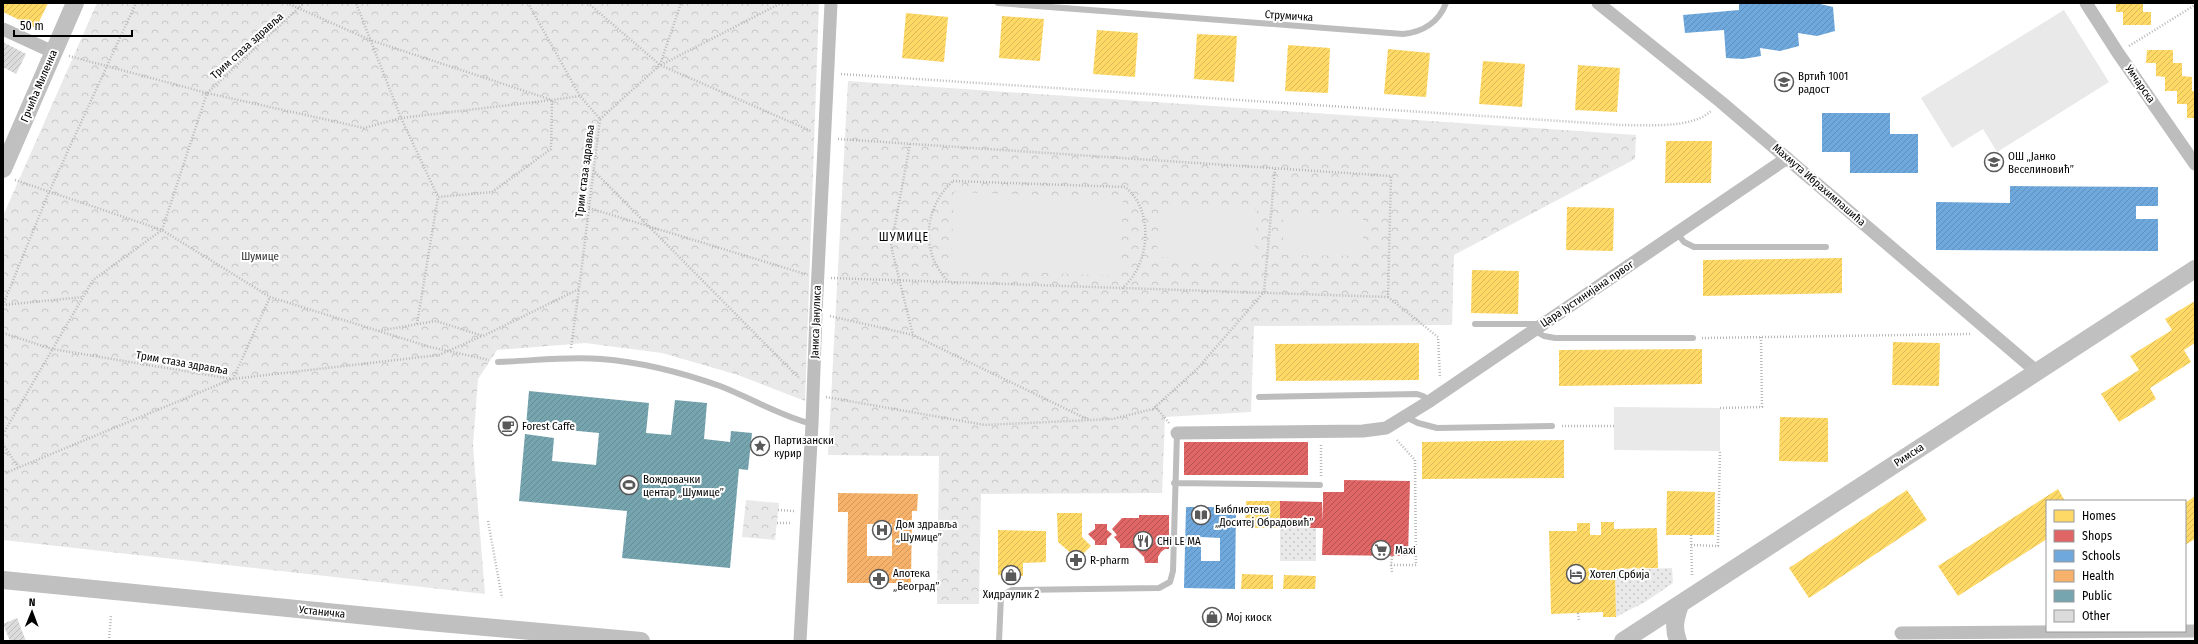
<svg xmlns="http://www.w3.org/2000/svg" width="2198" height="644" viewBox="0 0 2198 644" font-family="'Fira Sans Condensed',sans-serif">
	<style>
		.grass { fill: url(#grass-dots) }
		.park { fill: url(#park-crowns) }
		.pitch { fill: #e9e9e9 }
		.homes { fill: url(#homes-hatch) }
		.shops { fill: url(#shops-hatch) }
		.schools { fill: url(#schools-hatch); fill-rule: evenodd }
		.health { fill: url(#health-hatch); fill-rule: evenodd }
		.public { fill: url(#public-hatch) }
		.building { fill: url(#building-hatch) }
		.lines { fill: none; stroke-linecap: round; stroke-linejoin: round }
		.path { stroke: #b8b8b8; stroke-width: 2.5; stroke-dasharray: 1 2; stroke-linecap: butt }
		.lane { stroke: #bdbdbd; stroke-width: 6 }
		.street { stroke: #bdbdbd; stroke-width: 13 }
		.secondary { stroke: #c0c0c0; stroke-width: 18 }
		.labels { text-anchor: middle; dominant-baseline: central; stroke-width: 4; stroke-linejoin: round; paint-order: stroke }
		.street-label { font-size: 11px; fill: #000; stroke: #fff }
		.poi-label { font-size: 11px; fill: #000; stroke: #fff; text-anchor: start }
		.park-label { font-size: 11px; fill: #2e2e2e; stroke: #fff }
		.neighbourhood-label { font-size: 12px; letter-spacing: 1px; fill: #000; stroke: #fff }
	</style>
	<defs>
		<pattern id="grass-dots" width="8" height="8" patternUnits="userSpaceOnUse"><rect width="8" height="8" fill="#e9e9e9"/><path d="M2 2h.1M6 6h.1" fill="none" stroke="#c6c6c6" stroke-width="1.8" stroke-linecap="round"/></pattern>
		<pattern id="park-crowns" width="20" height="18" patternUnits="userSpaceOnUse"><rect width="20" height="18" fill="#e9e9e9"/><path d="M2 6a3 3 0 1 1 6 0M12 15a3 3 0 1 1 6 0" fill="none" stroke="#c6c6c6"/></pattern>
		<pattern id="homes-hatch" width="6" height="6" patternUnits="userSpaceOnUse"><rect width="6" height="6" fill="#ffd966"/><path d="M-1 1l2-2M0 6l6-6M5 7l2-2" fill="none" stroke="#d9b857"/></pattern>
		<pattern id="shops-hatch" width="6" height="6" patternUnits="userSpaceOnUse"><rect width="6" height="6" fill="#e06666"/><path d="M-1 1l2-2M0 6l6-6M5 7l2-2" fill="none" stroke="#b35252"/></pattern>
		<pattern id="schools-hatch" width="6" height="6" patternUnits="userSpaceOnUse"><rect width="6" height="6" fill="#6fa8dc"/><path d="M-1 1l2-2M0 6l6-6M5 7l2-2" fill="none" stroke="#5e8fbb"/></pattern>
		<pattern id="health-hatch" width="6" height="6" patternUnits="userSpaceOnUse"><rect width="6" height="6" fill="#f6b26b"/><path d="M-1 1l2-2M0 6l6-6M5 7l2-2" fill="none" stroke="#d1975b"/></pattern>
		<pattern id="public-hatch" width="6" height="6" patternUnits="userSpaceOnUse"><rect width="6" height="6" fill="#76a5af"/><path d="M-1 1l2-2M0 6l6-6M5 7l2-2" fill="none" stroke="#648c95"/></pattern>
		<pattern id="building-hatch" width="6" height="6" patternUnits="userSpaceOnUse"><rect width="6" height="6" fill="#dcdcdc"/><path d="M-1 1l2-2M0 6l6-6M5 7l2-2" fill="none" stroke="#bbb"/></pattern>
	</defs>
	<rect width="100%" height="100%" fill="#fff"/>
	<!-- grass -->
	<path class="grass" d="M1280 528H1316V561H1280Z
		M1672 568 1673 583 1645 602 1616 617 1615 570Z"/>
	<!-- park -->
	<path class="park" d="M97 3H819L805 401 738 375 662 353 585 343 497 350 478 379 473 446 485 594 3 540V216Z
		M848 81 1636 135 1635 159 1454 255 1452 325 1254 326 1251 412 1165 417 1162 493 981 494 979 604H937L939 456 828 455Z
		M746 500 779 503 775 540 742 537Z"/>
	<!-- pitch -->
	<path class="pitch" d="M2064 10 2109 82 1997 152 1983 129 1952 148 1921 98Z
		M954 192 1123 198 1120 276 951 269Z
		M1159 205 1257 210 1254 262 1157 257Z
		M1283 216 1363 217V256L1283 255Z
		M1614 407 1720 408V451L1614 450Z"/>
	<!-- homes -->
	<path class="homes" d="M3 3H48L36 28 3 12Z
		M2116 3H2143V12H2151V25H2123V12H2116Z
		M906 13 948 17 944 62 902 58Z
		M1002 16 1044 19 1040 61 999 58Z
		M1097 30 1138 33 1135 77 1093 74Z
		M1197 34 1237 36 1234 82 1194 79Z
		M1288 45 1330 48 1328 93 1285 91Z
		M1388 49 1430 53 1426 97 1384 94Z
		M2147 50H2173V63H2182V76L2192 77V91H2195V118H2187V104H2177V91H2165V77L2156 76V63H2146Z
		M1483 61 1525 64 1522 107 1479 104Z
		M1578 65 1620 68 1617 112 1575 110Z
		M1666 141H1712L1711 183H1665Z
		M1567 207 1614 208 1613 251 1566 250Z
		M1842 258V293L1703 296V260Z
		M1472 270 1519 271 1518 314 1471 313Z
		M2195 301V343L2184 350 2191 362 2150 388 2156 399 2119 422 2101 394 2139 370 2130 356 2172 330 2165 319Z
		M1893 342 1940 343 1939 386 1892 385Z
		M1419 343V380L1276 381 1275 344Z
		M1702 349V384L1559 386V350Z
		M1780 417 1828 418V462L1779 461Z
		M1564 440V478L1422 479V442Z
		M2058 489 2065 501H2047V539L1958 596 1938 566Z
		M1907 490 1927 520 1809 598 1789 568Z
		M1667 491 1715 492 1714 535H1666Z
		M2195 496V539L2185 545V503Z
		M1246 501H1280V528H1245Z
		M1057 513H1082V537L1091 546 1083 554V560H1073V555L1058 542Z
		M1601 522H1614V529L1657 528 1658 568 1615 569 1616 617H1603V612L1551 614 1549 531H1577V523H1590V535H1601Z
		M998 530 1046 531V562L1023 563V576L998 575Z
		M1242 574 1273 575V589H1241Z
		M1284 575 1316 576 1315 589H1283Z"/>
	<!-- shops -->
	<path class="shops" d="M1184 442H1308V475H1184Z
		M1344 480 1410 481 1408 556 1322 555 1323 528H1280V501L1322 502 1323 522V492H1344Z
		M1139 515H1169V549H1165L1161 552 1158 557V563H1145L1144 557 1135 548H1120V544L1114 537 1117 535 1112 529 1122 518H1139Z
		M1095 524H1107V530L1112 534 1107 539V545H1095V541L1088 534 1095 529Z"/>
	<!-- schools -->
	<path class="schools" d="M1739 3H1816L1833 7 1835 31 1817 36 1798 33 1799 46 1780 51 1760 48 1761 56 1743 59 1726 58 1724 30 1685 33 1683 15 1739 10Z
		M1822 113H1890V134H1918V173H1850V152H1822Z
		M2010 186 2158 187V206H2136V219H2158V251L1936 250V202L2010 203Z
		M1186 507H1236L1235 589 1184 588ZM1201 537 1220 538V561H1201Z"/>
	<!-- health -->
	<path class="health" d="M838 493 918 494 917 511H912L911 583H847L848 512H838ZM867 524H892V556H867Z"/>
	<!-- public -->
	<path class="public" d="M529 391 649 403 646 433 671 435 675 400 707 403 704 439 730 442 731 431 752 433 748 470 739 469 730 568 622 558 627 511 519 501 525 434 554 438 552 461 596 465 599 433 526 426Z"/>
	<!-- building -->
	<path class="building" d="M3 42 26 54 16 74 3 67Z
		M17 618 26 641H10L3 624Z"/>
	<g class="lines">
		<!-- path -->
		<path class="path" d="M287 3 370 40 552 100 580 96 600 119 579 289 483 336 436 321 378 331
			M528 3 580 96
			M588 3 660 65 811 131
			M2129 46 2195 5
			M69 56 207 93 364 128 401 118 552 100 551 149 492 192 438 197 401 118 356 3
			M661 65 781 3
			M841 74 1621 125C1646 125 1692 129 1711 111
			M600 119 660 65 681 3
			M838 139 1391 176 1388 297 1122 288
			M910 144 891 246 913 335
			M593 170 800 379
			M15 180 162 230 270 297 430 347 489 360
			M953 181 1125 187C1155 210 1150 266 1122 288L949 282C920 254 923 208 953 181Z
			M589 208 805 274
			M831 278 949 282
			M1388 297 1438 337 1440 378
			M3 305 49 192 136 3
			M3 305 83 297
			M830 316 913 335 1089 420
			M417 324 438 197
			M3 333 52 349 232 379
			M1702 338 1971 334
			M571 348 579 289
			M233 379 270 297
			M826 397 985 425 1112 419 1153 409 1198 368 1264 292 1275 169
			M1155 406 1169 423
			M1720 408 1762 407 1761 337
			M1562 426H1614
			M3 434 93 280 162 230 207 93 304 3
			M3 444 18 467
			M3 474 232 379 439 355 482 336
			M1321 476V445
			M778 510 794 511
			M488 521 502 598
			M777 523H792
			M1691 535 1692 577
			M1691 545 1718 546 1720 451
			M1392 556 1391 565H1416L1415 460 1396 439
			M1391 565 1392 572
			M1578 613 1579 621
			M109 641 111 615"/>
		<!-- lane -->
		<path class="lane" d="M998 3 1403 34C1423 32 1439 22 1446 3
			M1677 233 1684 242 1694 247H1826
			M1475 324H1539
			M1535 331 1544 336 1555 338H1693
			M498 362C532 361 567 356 601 359 641 362 683 373 720 386 751 398 780 416 812 424
			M1259 397 1417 394 1423 396 1430 401
			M1406 417 1418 423 1437 428 1552 426
			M1174 483 1320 485
			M999 641 1001 596 1012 590 1159 588 1170 582 1173 571 1177 433"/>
		<!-- street -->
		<path class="street" d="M1598 3 1721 102 2036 371
			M2086 3 2118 53 2195 164
			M3 29 53 52
			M1177 433 1363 431 1386 428 1430 401 1787 158
			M1901 633 2195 631
			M800 641 812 424 816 313 831 3"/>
		<!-- secondary -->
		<path class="secondary" d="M3 169 75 3
			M3 580 429 622 641 641
			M1623 641 2195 269
			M1678 641C1673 628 1675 619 1680 605"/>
	</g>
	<!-- icons -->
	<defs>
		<symbol id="school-ring" viewBox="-11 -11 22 22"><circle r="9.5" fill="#fff" stroke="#595959" stroke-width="1.5"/><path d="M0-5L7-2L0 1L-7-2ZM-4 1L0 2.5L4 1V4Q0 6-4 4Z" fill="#595959"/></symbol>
		<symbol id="cafe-ring" viewBox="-11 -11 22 22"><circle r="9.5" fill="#fff" stroke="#595959" stroke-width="1.5"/><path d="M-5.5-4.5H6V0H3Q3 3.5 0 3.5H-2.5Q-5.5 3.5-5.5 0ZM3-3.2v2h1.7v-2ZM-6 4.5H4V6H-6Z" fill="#595959"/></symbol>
		<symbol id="sight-ring" viewBox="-11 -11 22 22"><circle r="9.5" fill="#fff" stroke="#595959" stroke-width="1.5"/><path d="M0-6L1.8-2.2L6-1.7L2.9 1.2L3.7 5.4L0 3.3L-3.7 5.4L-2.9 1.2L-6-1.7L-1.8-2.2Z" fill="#595959"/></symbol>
		<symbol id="stadium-ring" viewBox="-11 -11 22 22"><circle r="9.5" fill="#fff" stroke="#595959" stroke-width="1.5"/><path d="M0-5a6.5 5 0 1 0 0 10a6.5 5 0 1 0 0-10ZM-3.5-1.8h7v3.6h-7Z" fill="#595959"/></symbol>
		<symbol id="library-ring" viewBox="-11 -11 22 22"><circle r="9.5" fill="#fff" stroke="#595959" stroke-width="1.5"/><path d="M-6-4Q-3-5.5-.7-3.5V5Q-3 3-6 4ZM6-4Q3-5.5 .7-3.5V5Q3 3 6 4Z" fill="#595959"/></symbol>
		<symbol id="hospital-ring" viewBox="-11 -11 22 22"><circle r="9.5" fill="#fff" stroke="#595959" stroke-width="1.5"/><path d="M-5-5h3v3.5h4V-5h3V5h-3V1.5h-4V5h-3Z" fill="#595959"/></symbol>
		<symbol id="restaurant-ring" viewBox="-11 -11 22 22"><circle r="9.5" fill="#fff" stroke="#595959" stroke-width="1.5"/><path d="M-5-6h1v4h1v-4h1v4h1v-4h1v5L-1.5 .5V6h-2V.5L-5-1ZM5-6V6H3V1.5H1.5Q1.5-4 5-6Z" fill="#595959"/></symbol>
		<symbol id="supermarket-ring" viewBox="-11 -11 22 22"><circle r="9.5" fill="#fff" stroke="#595959" stroke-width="1.5"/><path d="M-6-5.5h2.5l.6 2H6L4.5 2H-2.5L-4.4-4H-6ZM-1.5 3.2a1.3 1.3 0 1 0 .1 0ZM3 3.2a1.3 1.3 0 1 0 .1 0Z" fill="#595959"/></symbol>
		<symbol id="pharmacy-ring" viewBox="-11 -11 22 22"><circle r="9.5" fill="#fff" stroke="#595959" stroke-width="1.5"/><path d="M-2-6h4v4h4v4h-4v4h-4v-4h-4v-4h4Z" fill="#595959"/></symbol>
		<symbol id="hotel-ring" viewBox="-11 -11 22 22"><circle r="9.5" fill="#fff" stroke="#595959" stroke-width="1.5"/><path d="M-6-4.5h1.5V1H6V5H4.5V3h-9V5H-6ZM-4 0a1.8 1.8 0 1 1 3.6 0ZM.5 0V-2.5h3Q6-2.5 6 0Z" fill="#595959"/></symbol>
		<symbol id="shop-ring" viewBox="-11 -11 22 22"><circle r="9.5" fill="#fff" stroke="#595959" stroke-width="1.5"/><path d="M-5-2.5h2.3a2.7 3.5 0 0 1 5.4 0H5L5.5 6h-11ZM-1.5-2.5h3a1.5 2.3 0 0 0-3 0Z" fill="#595959"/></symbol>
	</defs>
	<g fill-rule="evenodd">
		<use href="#school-ring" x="1773" y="71" width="22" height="22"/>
		<use href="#school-ring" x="1983" y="151" width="22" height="22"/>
		<use href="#cafe-ring" x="497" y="415" width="22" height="22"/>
		<use href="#sight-ring" x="749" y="435" width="22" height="22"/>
		<use href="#stadium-ring" x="618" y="474" width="22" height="22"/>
		<use href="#library-ring" x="1190" y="504" width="22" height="22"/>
		<use href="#hospital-ring" x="871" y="519" width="22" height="22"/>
		<use href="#restaurant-ring" x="1132" y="530" width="22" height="22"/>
		<use href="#supermarket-ring" x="1370" y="539" width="22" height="22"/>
		<use href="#pharmacy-ring" x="1065" y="549" width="22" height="22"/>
		<use href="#hotel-ring" x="1565" y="563" width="22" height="22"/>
		<use href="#shop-ring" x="1000" y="564" width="22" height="22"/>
		<use href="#pharmacy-ring" x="868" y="568" width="22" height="22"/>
		<use href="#shop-ring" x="1201" y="606" width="22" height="22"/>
	</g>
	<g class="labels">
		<!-- street labels -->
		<g class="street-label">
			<text transform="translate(1289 16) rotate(4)">Струмичка</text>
			<text transform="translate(247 46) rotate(-42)">Трим стаза здравља</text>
			<text transform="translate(2140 84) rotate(55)">Умчарска</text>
			<text transform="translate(39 86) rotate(-67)">Грчића Миленка</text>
			<text transform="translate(585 171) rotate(-83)">Трим стаза здравља</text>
			<text transform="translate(1819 185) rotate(41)">Махмута Ибрахимпашића</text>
			<text transform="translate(1587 294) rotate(-34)">Цара Јустинијана првог</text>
			<text transform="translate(816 322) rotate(-88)">Јаниса Јанулиса</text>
			<text transform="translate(182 363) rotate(10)">Трим стаза здравља</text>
			<text transform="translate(1909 455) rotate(-33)">Римска</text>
			<text transform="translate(322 612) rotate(6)">Устаничка</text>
		</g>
		<!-- poi labels -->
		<g class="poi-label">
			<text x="1798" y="76">Вртић 1001<tspan x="1798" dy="13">радост</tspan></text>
			<text x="2008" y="156">ОШ „Јанко<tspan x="2008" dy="13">Веселиновић”</tspan></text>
			<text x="522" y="426">Forest Caffe</text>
			<text x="774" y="440">Партизански<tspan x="774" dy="13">курир</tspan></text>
			<text x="643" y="479">Вождовачки<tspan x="643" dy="13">центар „Шумице”</tspan></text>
			<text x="1215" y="509">Библиотека<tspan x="1215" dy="13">„Доситеј Обрадовић”</tspan></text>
			<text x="896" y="524">Дом здравља<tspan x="896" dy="13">„Шумице”</tspan></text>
			<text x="1157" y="541">CHi LE MA</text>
			<text x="1395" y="550">Maxi</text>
			<text x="1090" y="560">R-pharm</text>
			<text x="893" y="573">Апотека<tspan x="893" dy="13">„Београд”</tspan></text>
			<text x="1590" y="574">Хотел Србија</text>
			<text x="1011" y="594" text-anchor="middle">Хидраулик 2</text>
			<text x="1226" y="617">Мој киоск</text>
		</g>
		<!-- park labels -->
		<g class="park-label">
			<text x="260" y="256">Шумице</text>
		</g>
		<!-- neighbourhood labels -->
		<g class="neighbourhood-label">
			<text x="904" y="237">ШУМИЦЕ</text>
		</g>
	</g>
	<!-- border -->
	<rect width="2198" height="644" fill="none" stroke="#000000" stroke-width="8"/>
	<!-- legend -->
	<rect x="2046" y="500" width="140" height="132" fill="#ffffff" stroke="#999999"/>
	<rect x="2054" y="510" width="20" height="12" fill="#ffd966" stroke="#999999"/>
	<text x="2082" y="520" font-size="12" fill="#000000">Homes</text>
	<rect x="2054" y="530" width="20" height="12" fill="#e06666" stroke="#999999"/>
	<text x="2082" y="540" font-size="12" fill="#000000">Shops</text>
	<rect x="2054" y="550" width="20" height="12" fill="#6fa8dc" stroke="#999999"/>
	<text x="2082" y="560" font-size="12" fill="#000000">Schools</text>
	<rect x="2054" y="570" width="20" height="12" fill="#f6b26b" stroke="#999999"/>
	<text x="2082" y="580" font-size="12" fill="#000000">Health</text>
	<rect x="2054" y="590" width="20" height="12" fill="#76a5af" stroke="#999999"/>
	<text x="2082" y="600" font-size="12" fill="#000000">Public</text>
	<rect x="2054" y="610" width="20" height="12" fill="#dcdcdc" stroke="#999999"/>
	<text x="2082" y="620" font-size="12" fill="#000000">Other</text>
	<!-- north arrow -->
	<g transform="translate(32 612) rotate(1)" stroke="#ffffff" stroke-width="3" paint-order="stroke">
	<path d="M0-3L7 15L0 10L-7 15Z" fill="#000000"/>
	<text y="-6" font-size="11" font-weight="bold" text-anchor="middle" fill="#000000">N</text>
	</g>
	<!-- scale -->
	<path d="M14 30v6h118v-6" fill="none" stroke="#000000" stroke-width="2"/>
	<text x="20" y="30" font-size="12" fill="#000000" stroke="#ffffff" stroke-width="3" paint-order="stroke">50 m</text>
</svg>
